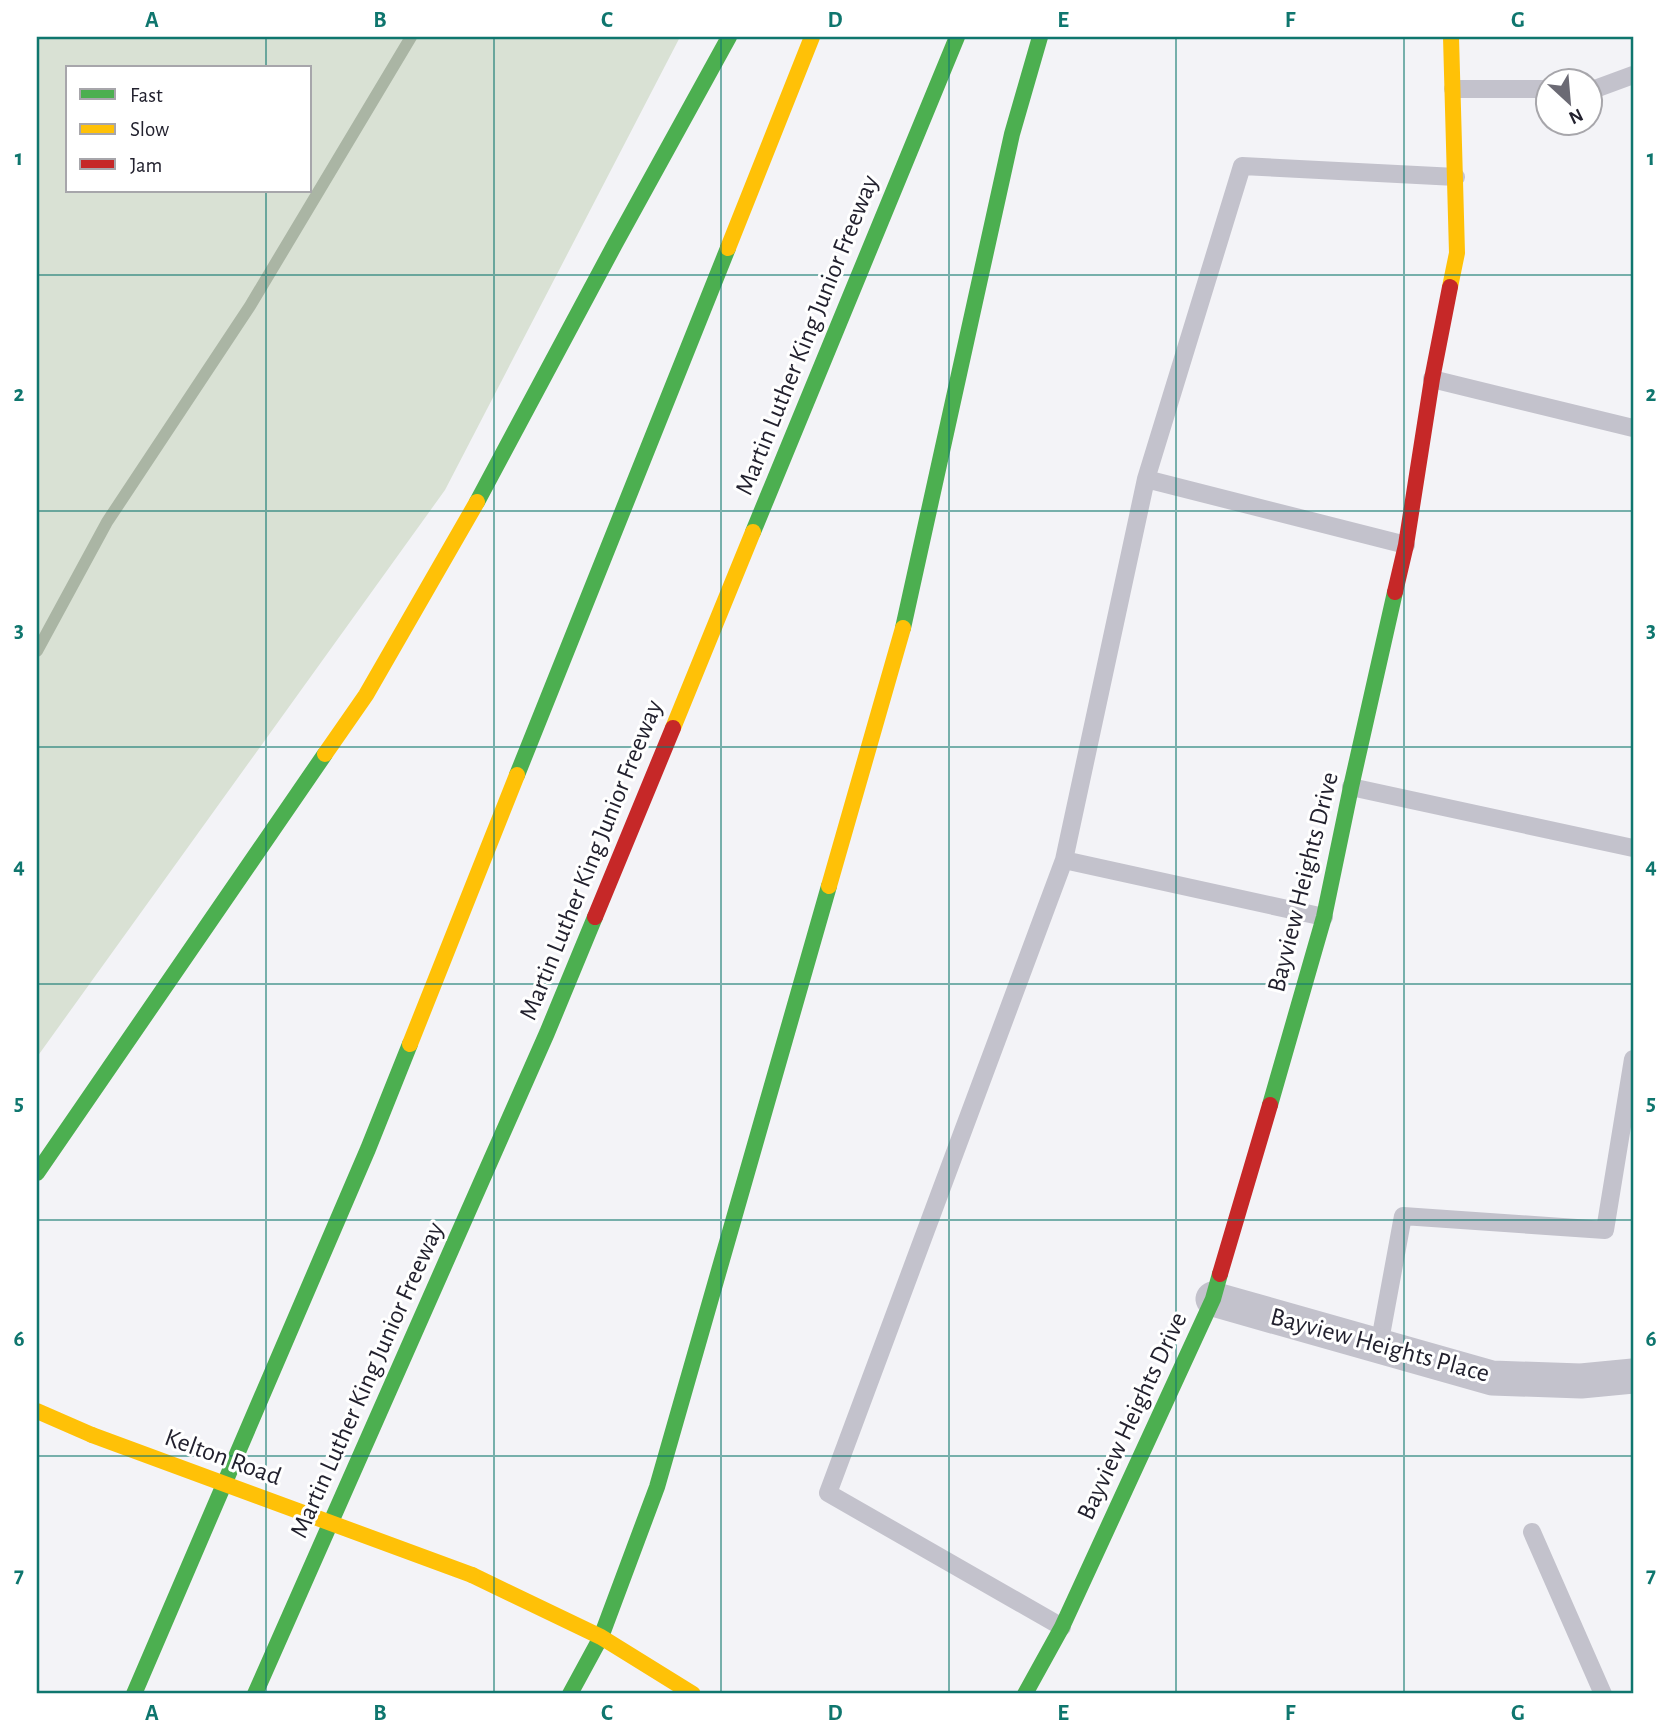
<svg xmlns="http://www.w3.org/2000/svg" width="1670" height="1731" viewBox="0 0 1670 1731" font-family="'Alegreya Sans',sans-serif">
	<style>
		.green { fill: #d9e1d4; fill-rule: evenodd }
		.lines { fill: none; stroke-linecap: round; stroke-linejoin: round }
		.stream { stroke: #aab5a4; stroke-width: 12 }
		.lane { stroke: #c3c2cc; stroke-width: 18 }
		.street { stroke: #c3c2cc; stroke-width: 35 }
		.fast { stroke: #4caf50; stroke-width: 16 }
		.slow { stroke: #ffc107; stroke-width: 16 }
		.jam { stroke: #c62828; stroke-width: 16 }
		.slow-bridge { stroke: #ffc107; stroke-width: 16 }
		.grid { fill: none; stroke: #0f766e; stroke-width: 2; stroke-opacity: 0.55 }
		.labels { text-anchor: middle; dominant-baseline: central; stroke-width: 6; stroke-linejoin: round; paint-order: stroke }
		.street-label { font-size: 26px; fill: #22212e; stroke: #fff }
		.neatline { fill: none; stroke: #0f766e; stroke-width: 2.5 }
		.grid-label { font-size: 23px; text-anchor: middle; font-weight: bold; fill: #0f766e }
	</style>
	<rect width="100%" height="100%" fill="#f3f3f7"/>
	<!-- green -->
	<path class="green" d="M37 37H680L445 490 37 1057ZM68 68H310V191H68Z"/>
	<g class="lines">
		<!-- stream -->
		<path class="stream" d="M37 651 107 522 250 306 411 37"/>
		<!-- lane -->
		<path class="lane" d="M1453 89H1548
			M1590 89H1595L1633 75
			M1432 379 1633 428
			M1146 479 1406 545
			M1351 787 1633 848
			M1064 860 1146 479 1242 166 1456 177
			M1379 1346 1403 1216 1605 1230 1633 1059
			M1532 1532 1603 1694
			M1062 1627 828 1493 1064 860 1324 917"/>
		<!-- street -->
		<path class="street" d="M1213 1299 1492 1378 1581 1381 1633 1376"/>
		<!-- fast -->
		<path class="fast" d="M477 502 615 244 729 37
			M753 532 957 37
			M903 628 1012 134 1040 37
			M517 775 728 248
			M1270 1105 1324 917 1351 787 1395 592
			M37 1173 325 754
			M134 1694 368 1149 410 1044
			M255 1694 547 1033 595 917
			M570 1694 601 1637 657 1487 829 886
			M1025 1694 1062 1627 1213 1299 1220 1274"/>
		<!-- slow -->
		<path class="slow" d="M728 248 812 37
			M1450 287 1457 253 1451 37
			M673 728 753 532
			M325 754 366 695 477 502
			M829 886 903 628
			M410 1044 517 775
			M37 1411 92 1435
			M472 1575 601 1637 693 1694"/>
		<!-- jam -->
		<path class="jam" d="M1395 592 1406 545 1432 379 1450 287
			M595 917 673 728
			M1220 1274 1270 1105"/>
		<!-- slow-bridge -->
		<path class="slow-bridge" d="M92 1435 472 1575"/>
	</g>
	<!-- grid -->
	<path class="grid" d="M266 37V68M494 37V1694M721 37V1694M949 37V1694M1176 37V1694M1404 37V1694M266 191V1694M37 275H1633M37 511H1633M37 747H1633M37 984H1633M37 1220H1633M37 1456H1633"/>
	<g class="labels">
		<!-- street labels -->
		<g class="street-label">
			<text transform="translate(807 335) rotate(-68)">Martin Luther King Junior Freeway</text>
			<text transform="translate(591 860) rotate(-68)">Martin Luther King Junior Freeway</text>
			<text transform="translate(1303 882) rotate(-76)">Bayview Heights Drive</text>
			<text transform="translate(1380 1345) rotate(15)">Bayview Heights Place</text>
			<text transform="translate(367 1380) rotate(-66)">Martin Luther King Junior Freeway</text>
			<text transform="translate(1132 1416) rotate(-65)">Bayview Heights Drive</text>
			<text transform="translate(223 1457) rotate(20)">Kelton Road</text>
		</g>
	</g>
	<!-- border -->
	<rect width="1670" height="1731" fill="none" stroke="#ffffff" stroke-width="77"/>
	<!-- legend -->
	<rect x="66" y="66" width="245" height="126" fill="#ffffff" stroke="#a7a6ab" stroke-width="2"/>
	<rect x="80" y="89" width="35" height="10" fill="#4caf50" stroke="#a7a6ab" stroke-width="2"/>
	<text x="130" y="102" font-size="21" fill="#22212e">Fast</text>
	<rect x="80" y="124" width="35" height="10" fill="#ffc107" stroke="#a7a6ab" stroke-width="2"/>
	<text x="130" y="136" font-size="21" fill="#22212e">Slow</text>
	<rect x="80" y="159" width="35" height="10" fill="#c62828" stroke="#a7a6ab" stroke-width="2"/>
	<text x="130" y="172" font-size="21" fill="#22212e">Jam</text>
	<!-- north arrow -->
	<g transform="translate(1569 102) rotate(154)"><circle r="33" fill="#ffffff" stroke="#a7a6ab" stroke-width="2"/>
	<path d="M0-5L12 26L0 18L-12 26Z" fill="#6b6a74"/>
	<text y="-10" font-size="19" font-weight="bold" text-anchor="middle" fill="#22212e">N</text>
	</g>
	<rect x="38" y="38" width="1594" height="1654" class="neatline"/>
	<g class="grid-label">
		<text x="152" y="27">A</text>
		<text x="380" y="27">B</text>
		<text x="607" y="27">C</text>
		<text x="835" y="27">D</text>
		<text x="1063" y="27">E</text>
		<text x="1290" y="27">F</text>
		<text x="1518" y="27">G</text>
		<text x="19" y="165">1</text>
		<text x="1651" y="165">1</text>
		<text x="19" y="401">2</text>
		<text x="1651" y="401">2</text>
		<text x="19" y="637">3</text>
		<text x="1651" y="637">3</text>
		<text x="19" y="873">4</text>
		<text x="1651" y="873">4</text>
		<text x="19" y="1110">5</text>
		<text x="1651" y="1110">5</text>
		<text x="19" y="1346">6</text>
		<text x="1651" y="1346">6</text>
		<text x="19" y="1582">7</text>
		<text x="1651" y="1582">7</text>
		<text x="152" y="1720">A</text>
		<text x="380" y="1720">B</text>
		<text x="607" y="1720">C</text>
		<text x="835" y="1720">D</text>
		<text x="1063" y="1720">E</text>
		<text x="1290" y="1720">F</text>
		<text x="1518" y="1720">G</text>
	</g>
</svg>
